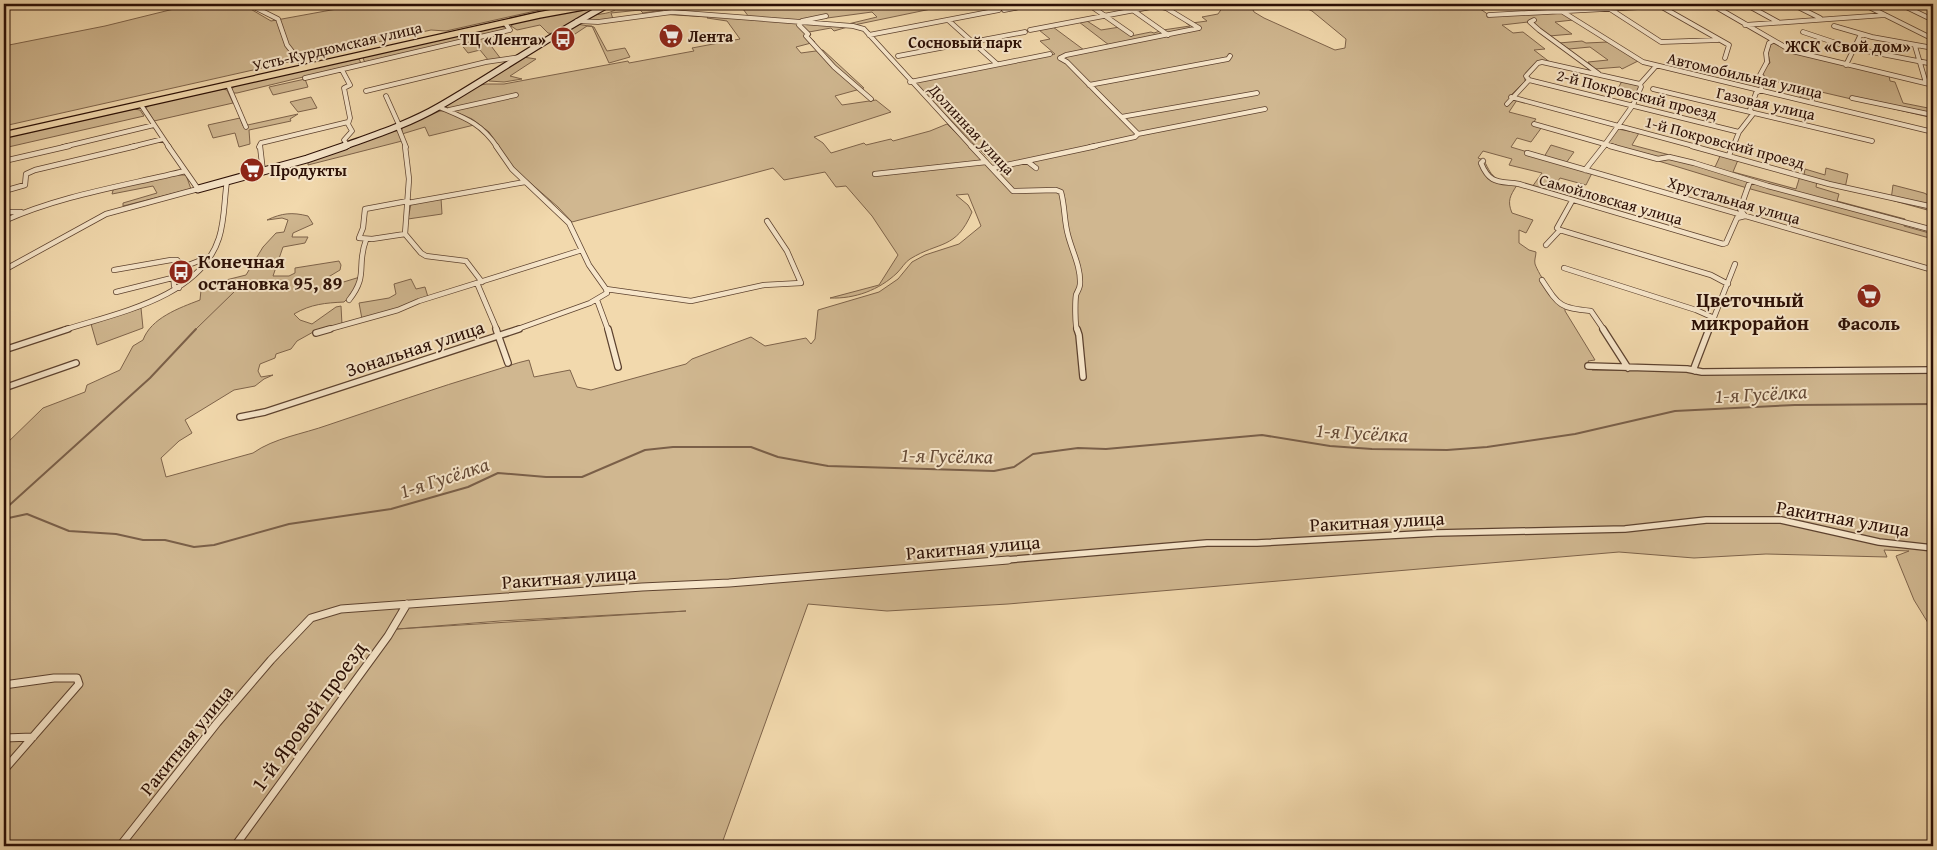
<svg xmlns="http://www.w3.org/2000/svg" width="1937" height="850" viewBox="0 0 1937 850" font-family="'Gentium Book Plus',serif">
	<style>
		.green { fill: #d0b790; stroke: #7e634a; fill-rule: evenodd }
		.lines { fill: none; stroke-linecap: round; stroke-linejoin: round }
		.stream-far1 { stroke: #7a5f48; stroke-width: 1 }
		.stream { stroke: #7a5f48; stroke-width: 2 }
		.street-far3-casing { stroke: #5d422f; stroke-width: 5.5 }
		.street-far2-casing { stroke: #5d422f; stroke-width: 6 }
		.street-far1-casing { stroke: #5d422f; stroke-width: 8 }
		.street-casing { stroke: #5d422f; stroke-width: 9 }
		.secondary-far1-casing { stroke: #2b0f05; stroke-width: 8 }
		.secondary-casing { stroke: #2b0f05; stroke-width: 9 }
		.primary-casing { stroke: #2b0f05; stroke-width: 8 }
		.street-far3 { stroke: #f7e6ca; stroke-width: 4 }
		.street-far2 { stroke: #f7e6ca; stroke-width: 4.5 }
		.street-far1 { stroke: #f7e6ca; stroke-width: 5.5 }
		.street { stroke: #f7e6ca; stroke-width: 7 }
		.secondary-far1 { stroke: #f7e6ca; stroke-width: 5.5 }
		.secondary { stroke: #f7e6ca; stroke-width: 7 }
		.primary { stroke: #f2d9ad; stroke-width: 5.5 }
		.labels { text-anchor: middle; dominant-baseline: central; stroke-width: 4; stroke-linejoin: round; paint-order: stroke }
		.far-poi-label { font-size: 16px; font-weight: bold; fill: #2b0f05; stroke: #f7e6ca; text-anchor: start }
		.far-neighbourhood-label { font-size: 16px; font-weight: bold; fill: #2b0f05; stroke: #f7e6ca }
		.far-street-label { font-size: 16px; fill: #2b0f05; stroke: #f7e6ca }
		.poi-label { font-size: 19px; font-weight: bold; fill: #2b0f05; stroke: #f7e6ca; text-anchor: start }
		.street-label { font-size: 19px; fill: #2b0f05; stroke: #f7e6ca }
		.neighbourhood-label { font-size: 20px; font-weight: bold; fill: #2b0f05; stroke: #f7e6ca }
		.water-label { font-size: 20px; font-style: italic; fill: #664b37; stroke: #f7e6ca }
		.near-street-label { font-size: 22px; fill: #2b0f05; stroke: #f7e6ca }
	</style>
	<rect width="100%" height="100%" fill="#f2d9ad"/>
	<filter id="stains"><feTurbulence type="fractalNoise" baseFrequency=".004" numOctaves="4"/><feColorMatrix values="0 0 0 0 .2 0 0 0 0 .09 0 0 0 0 .02 0 0 0 .5 -.17"/></filter>
	<radialGradient id="worn" r=".72"><stop offset=".6" stop-color="#630" stop-opacity="0"/><stop offset="1" stop-color="#630" stop-opacity=".3"/></radialGradient>
	<!-- green -->
	<path class="green" d="M194 4H242L271 21 364 4H553V7L446 31 431 30 4 126V46L105 26Z
		M615 4H627L633 10H663L643 13 640 10 611 13 613 19 599 21 584 20C596 11 606 17 618 8Z
		M771 4H865L872 10C890 7 916 0 931 9L854 25 848 24 877 17 872 12 805 21 749 17 743 9Z
		M1225 4H1256L1252 8 1254 12 1264 18 1335 50 1345 48 1346 39 1312 11 1297 4H1473L1489 15 1562 13 1573 20 1555 22 1572 34 1549 36 1528 22 1502 25 1513 33 1523 32 1545 49 1534 50 1551 63 1537 62 1525 75V81L1509 97 1517 100 1509 112 1536 119 1533 123 1542 127 1531 142 1517 138 1511 147 1544 157 1551 145 1574 152 1566 163 1592 173 1586 185 1560 178 1550 193 1532 187 1542 173 1509 165 1512 159 1483 151 1478 158 1484 160C1493 180 1496 180 1517 185 1510 196 1507 201 1512 213L1533 220 1526 233 1519 230V243L1529 250 1536 252C1536 256 1534 260 1535 264 1539 275 1556 301 1565 307V311L1595 360 1588 361 1592 370 1933 372V631L1914 600 1896 556 1909 551 1884 550 1887 557 1766 554 1694 558 1619 552 1008 604 887 611 808 604 721 846H4V446L43 408 85 392 87 385 120 370 133 346 143 340C151 318 179 308 200 300L201 290 218 282 246 275 263 247 276 233 284 232 288 220 282 218 267 220C282 213 292 212 308 216L313 224 293 233 292 237H308L305 243 283 247 273 276H289L295 273V268L339 261 341 265 340 270 325 279 327 287 360 277 356 290 344 302C325 303 311 304 294 314L300 320 312 324 336 307 341 306 342 325 315 331 297 341 291 349 276 354 275 358 260 364 258 371 261 377 273 375 264 379 255 386 234 390 185 420 192 433 179 441 161 458 166 477 253 453C274 438 303 434 328 425 382 407 435 388 489 372 503 368 515 363 529 360L534 377 570 370 577 387 591 390 686 364 692 359 751 337 765 346 806 338 811 344 815 339 818 310 879 292 898 279 912 262 925 255 959 244 981 226 968 194 956 195 968 205 972 212C956 250 939 241 910 259 905 262 902 268 897 273 879 290 855 299 830 298L879 285 898 255 872 216 846 186 836 187 825 172 784 180 773 168 572 222 558 207 512 167 489 132 472 119 447 108 446 106 476 86 486 84H504L628 61 629 63 694 51 692 48 740 39 727 21 707 18 708 17 659 14 662 13 851 26 834 31 831 28 809 32 811 35 808 36 815 42 796 47 801 53 823 50 864 88 835 96 842 105 876 100 891 112 814 137 823 143 831 153 864 143 866 145 891 139 893 141 930 131 947 124 993 170 997 167 922 91 916 83 918 82 1055 54 1040 41 1050 39 1039 30 1053 27 1084 50 1109 45 1079 22 1087 21 1101 30 1120 27 1131 36 1151 32 1154 33 1163 30 1190 26 1184 21 1186 20 1192 23 1207 21 1202 17 1218 14ZM686 611 397 629 500 621Z
		M592 7 593 9 554 34 548 33 540 25 517 30 511 26 516 22Z
		M577 24 594 27 607 51 625 48 630 57 609 63 592 26H587L566 40 556 38Z
		M501 26 506 28V30L365 63 363 58 366 56Z
		M485 38 501 59 489 61 480 50 468 53 460 43Z
		M1582 41 1586 43 1608 42 1638 61 1622 69 1620 67 1595 69 1588 62 1608 60 1590 47 1569 49 1559 43Z
		M1771 43 1777 44 1791 51 1889 76 1890 81 1895 82 1903 103 1933 109V118L1817 91 1813 104 1799 100 1803 88 1766 79 1763 75V70L1770 63 1768 53Z
		M523 57 536 59 510 76 522 79 504 82 489 81 488 79Z
		M354 59H359L361 63 237 93H231L230 90 235 86Z
		M305 79 308 87 273 95 269 87Z
		M1622 81 1639 86 1635 99 1615 94Z
		M223 89 227 90 233 103 154 121 146 108 150 105Z
		M311 97 317 108 298 112 290 102Z
		M134 109 140 110 144 116 4 148V138Z
		M440 111H447L474 125 429 136 425 127 402 134V127Z
		M298 114 290 119 291 121 249 130 250 144 239 147 235 133 213 138 208 125 240 118 243 126Z
		M1618 129 1639 133 1632 145 1715 167 1721 154 1738 160 1733 172 1796 189 1800 176 1804 175 1805 169 1825 175 1826 168 1848 174 1845 188 1817 181 1816 187 1839 194 1837 201 1905 219 1904 226 1933 234V239L1747 188 1606 145Z
		M393 131H398L402 141 308 165V161Z
		M178 175H186L191 189 123 206V203L157 193 153 186 112 194 114 187Z
		M1893 185 1924 193 1928 195 1931 211 1891 200Z
		M441 198 442 214 408 219 411 204Z
		M411 279 416 289 425 287 428 297 397 309 362 319 359 303 389 298 396 294 394 284Z
		M141 308 143 328 97 345 91 324Z"/>
	<g class="lines">
		<!-- stream-far1 -->
		<path class="stream-far1" d="M195 330 234 292"/>
		<!-- stream -->
		<path class="stream" d="M4 510 150 378 196 329
			M4 519 27 514 69 531 116 534 143 540H165L194 547 214 545 289 524 391 509 468 487 498 473 546 477H582L645 450 673 447H751L778 457 828 466 994 471 1014 467 1033 454 1078 448 1106 449 1262 435 1330 446 1372 449 1447 450 1487 447 1575 434 1675 411 1795 405 1933 404"/>
		<defs>
			<path id="street-far3" d="M248 4 278 19 287 45 305 68
				M1088 4 1131 34
				M1150 4 1166 8 1199 28
				M1792 4 1820 18
				M1863 4 1933 39
				M1900 4 1933 20
				M1747 5 1778 22
				M4 7 22 4
				M1662 7 1729 45 1725 58
				M1716 7 1792 51 1933 85
				M1716 7 1756 4
				M1610 9 1661 42 1718 40
				M1004 10 1036 4
				M1134 11 1168 35
				M1563 12 1643 62 1933 132
				M1489 15 1699 4
				M826 16 802 21 799 25 808 34 806 36 834 67 871 99
				M948 20 997 64
				M1534 20 1530 22 1539 30 1599 74
				M577 21 598 22 672 12 853 26 864 29 972 147
				M1745 25 1885 15
				M1834 26 1872 37 1933 48
				M1030 30 1156 6
				M1803 32 1851 48 1933 64
				M869 35 999 10
				M1915 46 1926 83
				M898 56 1025 32
				M1060 58 1066 55 1199 28
				M1060 58 1067 62 1138 134 1135 137 1090 147
				M1846 65 1861 34
				M342 70 350 85 344 88 350 118 348 124 352 131 344 140 348 146
				M305 78 510 30 505 23
				M1529 80 1739 132
				M910 82 1050 54
				M228 85 246 127
				M1089 85 1228 59 1230 56
				M1653 89 1872 141
				M366 91 486 62 520 57
				M386 96 399 125 398 127 406 147
				M1511 97 1697 147
				M1852 98 1933 115
				M1507 104 1529 80 1526 76 1538 63 1542 62 1640 84
				M141 105 169 147
				M439 107C465 118 481 123 497 147
				M449 110 516 95
				M1121 117 1257 93
				M1534 124 1615 147
				M1138 134 1265 109
				M63 147 154 125
				M131 147 163 139
				M259 147 261 143 348 122
				M1603 147 1633 105 1641 87 1640 84 1656 66
				M1733 147 1739 132 1753 114 1750 110 1756 93 1761 90 1763 78 1760 75 1767 62 1766 53 1769 43 1773 41"/>
			<path id="street-far2" d="M260 146 263 172
				M405 146 409 179 405 234 421 253 426 256 466 261 482 282
				M496 146 512 169 569 223 589 265 606 289
				M971 146 1013 191 1056 190 1061 192C1065 206 1064 221 1068 235 1072 251 1081 267 1080 284 1080 288 1077 292 1076 295 1075 302 1075 326 1077 330
				M1610 146 1658 159 1669 157 1694 163 1768 186 1933 230
				M1692 146 1829 184 1933 207
				M1527 153 1933 270
				M1729 155 1733 146
				M4 161 69 146
				M1027 161 1036 168
				M1483 161 1481 163C1490 185 1499 181 1519 184L1723 244 1726 243 1737 218 1745 216 1740 209 1750 181
				M993 168 1096 146
				M1585 170 1604 146
				M875 174 986 162
				M4 191 25 185 26 174 35 170 136 146
				M408 203 525 182
				M4 212H21
				M4 221C62 195 124 186 185 171
				M1560 230 1711 275 1728 284
				M1560 230 1557 228 1572 201
				M405 234 372 239 359 238 363 228 365 209 408 201
				M1546 245 1560 230
				M1564 268 1696 310 1714 318
				M4 270 106 214 198 189 168 146
				M114 270 171 260H177L182 266
				M1542 280C1559 306 1560 308 1591 311L1604 330
				M477 283 497 330
				M179 288 174 286 173 271 209 257
				M606 289 691 301 764 285 801 283 787 251 767 221
				M116 292 172 278
				M349 300C369 275 356 266 366 240
				M597 300 608 330
				M64 330C116 313 200 298 219 238 225 219 224 200 227 181
				M326 330 398 310 419 301 582 250
				M515 330 590 303 607 293 606 289
				M1709 330 1735 264"/>
			<path id="street-far1" d="M496 329 508 363
				M608 329 618 367
				M1077 329 1079 335 1083 377
				M1603 329 1628 368
				M316 333 330 329
				M4 350 68 329
				M1588 366 1687 369 1702 372 1933 370
				M1695 371 1694 368 1709 329
				M4 388 76 363
				M240 417 265 412 519 329
				M993 561 1207 543H1257L1436 533 1625 529 1706 520H1781L1879 542 1933 548"/>
			<path id="street" d="M4 685 54 678H77L79 684 4 770
				M4 738 33 737
				M120 846 217 723 271 660 311 618 341 609 642 587 729 583 1008 560
				M235 846 388 636 407 604"/>
			<path id="secondary-far1" d="M342 147C375 135 409 124 440 106 497 73 551 35 609 4"/>
			<path id="secondary" d="M198 189 307 159 345 146"/>
			<path id="primary" d="M4 135 539 15 599 4"/>
		</defs>
		<!-- street-far3 casing -->
		<use href="#street-far3" class="street-far3-casing"/>
		<!-- street-far2 casing -->
		<use href="#street-far2" class="street-far2-casing"/>
		<!-- street-far1 casing -->
		<use href="#street-far1" class="street-far1-casing"/>
		<!-- street casing -->
		<use href="#street" class="street-casing"/>
		<!-- secondary-far1 casing -->
		<use href="#secondary-far1" class="secondary-far1-casing"/>
		<!-- secondary casing -->
		<use href="#secondary" class="secondary-casing"/>
		<!-- primary casing -->
		<use href="#primary" class="primary-casing"/>
		<!-- street-far3 -->
		<use href="#street-far3" class="street-far3"/>
		<!-- street-far2 -->
		<use href="#street-far2" class="street-far2"/>
		<!-- street-far1 -->
		<use href="#street-far1" class="street-far1"/>
		<!-- street -->
		<use href="#street" class="street"/>
		<!-- secondary-far1 -->
		<use href="#secondary-far1" class="secondary-far1"/>
		<!-- secondary -->
		<use href="#secondary" class="secondary"/>
		<!-- primary -->
		<use href="#primary" class="primary"/>
	</g>
	<!-- icons -->
	<defs>
		<symbol id="supermarket-disc" viewBox="-11 -11 22 22"><circle r="9.5" fill="#8f2418" stroke="#f7e6ca"/><path d="M-6-5.5h2.5l.6 2H6L4.5 2H-2.5L-4.4-4H-6ZM-1.5 3.2a1.3 1.3 0 1 0 .1 0ZM3 3.2a1.3 1.3 0 1 0 .1 0Z" fill="#fff"/></symbol>
		<symbol id="bus-disc" viewBox="-11 -11 22 22"><circle r="9.5" fill="#8f2418" stroke="#f7e6ca"/><path d="M-5-6H5V4H4V6H2V4H-2V6H-4V4H-5ZM-3.5-4V0h7V-4ZM-3.5 1.2v1.5H-2V1.2ZM2 1.2v1.5H3.5V1.2Z" fill="#fff"/></symbol>
	</defs>
	<g fill-rule="evenodd">
		<use href="#supermarket-disc" x="657" y="22" width="28" height="28"/>
		<use href="#bus-disc" x="549" y="25" width="28" height="28"/>
		<use href="#supermarket-disc" x="238" y="156" width="28" height="28"/>
		<use href="#bus-disc" x="167" y="258" width="28" height="28"/>
		<use href="#supermarket-disc" x="1855" y="282" width="28" height="28"/>
	</g>
	<g class="labels">
		<!-- far-poi labels -->
		<g class="far-poi-label">
			<text x="688" y="36">Лента</text>
			<text x="546" y="39" text-anchor="end">ТЦ «Лента»</text>
			<text x="270" y="170">Продукты</text>
		</g>
		<!-- far-neighbourhood labels -->
		<g class="far-neighbourhood-label">
			<text x="965" y="42">Сосновый парк</text>
			<text x="1848" y="46">ЖСК «Свой дом»</text>
		</g>
		<!-- far-street labels -->
		<g class="far-street-label">
			<text transform="translate(337 46) rotate(-13)">Усть-Курдюмская улица</text>
			<text transform="translate(1745 75) rotate(13)">Автомобильная улица</text>
			<text transform="translate(1637 94) rotate(14)">2-й Покровский проезд</text>
			<text transform="translate(1766 103) rotate(13)">Газовая улица</text>
			<text transform="translate(972 129) rotate(47)">Долинная улица</text>
			<text transform="translate(1725 142) rotate(15)">1-й Покровский проезд</text>
			<text transform="translate(1611 199) rotate(16)">Самойловская улица</text>
			<text transform="translate(1734 200) rotate(16)">Хрустальная улица</text>
		</g>
		<!-- poi labels -->
		<g class="poi-label">
			<text x="198" y="261">Конечная<tspan x="198" dy="22">остановка 95, 89</tspan></text>
			<text x="1869" y="323" text-anchor="middle">Фасоль</text>
		</g>
		<!-- street labels -->
		<g class="street-label">
			<text transform="translate(415 348) rotate(-18)">Зональная улица</text>
			<text transform="translate(1843 518) rotate(10)">Ракитная улица</text>
			<text transform="translate(1377 521) rotate(-3)">Ракитная улица</text>
			<text transform="translate(973 547) rotate(-5)">Ракитная улица</text>
			<text transform="translate(569 577) rotate(-4)">Ракитная улица</text>
			<text transform="translate(186 740) rotate(-51)">Ракитная улица</text>
		</g>
		<!-- neighbourhood labels -->
		<g class="neighbourhood-label">
			<text x="1750" y="299">Цветочный<tspan x="1750" dy="23">микрорайон</tspan></text>
		</g>
		<!-- water labels -->
		<g class="water-label">
			<text transform="translate(1761 393) rotate(-3)">1-я Гусёлка</text>
			<text transform="translate(1362 432) rotate(3)">1-я Гусёлка</text>
			<text transform="translate(947 455) rotate(1)">1-я Гусёлка</text>
			<text transform="translate(444 477) rotate(-18)">1-я Гусёлка</text>
		</g>
		<!-- near-street labels -->
		<g class="near-street-label">
			<text transform="translate(308 716) rotate(-54)">1-й Яровой проезд</text>
		</g>
	</g>
	<!-- margin -->
	<rect width="1937" height="850" fill="none" stroke="#f2d9ad" stroke-width="20"/>
	<rect x="5" y="5" width="1927" height="840" fill="none" stroke="#2b0f05" stroke-width="2.5"/>
	<rect x="10" y="10" width="1917" height="830" fill="none" stroke="#2b0f05"/>
	<rect width="100%" height="100%" filter="url(#stains)"/>
	<rect width="100%" height="100%" fill="url(#worn)"/>
</svg>
